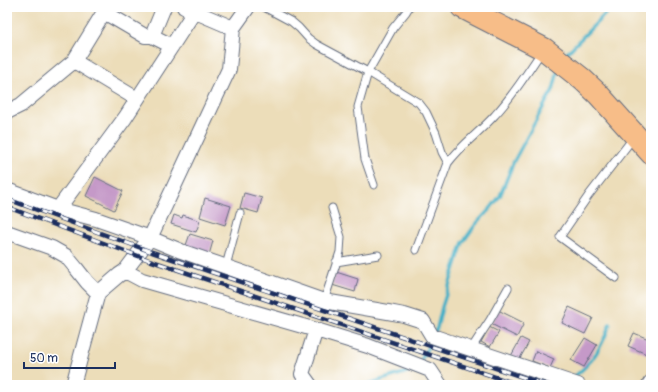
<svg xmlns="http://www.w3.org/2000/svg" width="658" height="392" viewBox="0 0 658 392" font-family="Pangolin,sans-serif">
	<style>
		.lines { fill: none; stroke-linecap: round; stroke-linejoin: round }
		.stream { stroke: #47b0c6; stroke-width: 3.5 }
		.building { fill: #c599c8 }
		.service-casing { stroke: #646c7e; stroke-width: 9 }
		.minor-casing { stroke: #646c7e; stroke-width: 16 }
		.trunk-casing { stroke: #646c7e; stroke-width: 24 }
		.service { stroke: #fff; stroke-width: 7 }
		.minor { stroke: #fff; stroke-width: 14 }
		.trunk { stroke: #f7bd88; stroke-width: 22 }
		.rail-casing { stroke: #1b2f5e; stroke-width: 4.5 }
		.rail { stroke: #fff; stroke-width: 3; stroke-dasharray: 9; stroke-linecap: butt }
	</style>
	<rect width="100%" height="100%" fill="#fff"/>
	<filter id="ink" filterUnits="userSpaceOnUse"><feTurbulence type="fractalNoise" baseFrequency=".025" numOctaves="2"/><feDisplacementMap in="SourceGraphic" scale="8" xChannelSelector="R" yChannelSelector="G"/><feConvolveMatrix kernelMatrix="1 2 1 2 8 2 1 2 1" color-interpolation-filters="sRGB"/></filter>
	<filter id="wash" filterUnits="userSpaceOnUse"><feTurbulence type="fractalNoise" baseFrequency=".012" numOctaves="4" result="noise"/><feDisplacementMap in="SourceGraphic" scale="16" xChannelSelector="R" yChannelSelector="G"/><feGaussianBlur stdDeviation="0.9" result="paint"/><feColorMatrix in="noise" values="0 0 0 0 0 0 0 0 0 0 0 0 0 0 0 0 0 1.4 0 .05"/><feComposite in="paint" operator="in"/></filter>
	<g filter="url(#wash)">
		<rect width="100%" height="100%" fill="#ecddb9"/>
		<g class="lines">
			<!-- stream -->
			<path class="stream" d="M566 56 567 53 612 7
				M434 333 437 328 442 307 463 242 476 224 490 209 500 196 514 161 546 102 553 90 558 71
				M420 362 432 339
				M572 378C592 364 602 347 610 324
				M365 385 407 372 415 368"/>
		</g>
		<g id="blocks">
			<!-- building -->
			<path class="building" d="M95 177 123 191 114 210 86 196Z
				M244 193 262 198 258 213 240 208Z
				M205 198 231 206 225 225 200 217Z
				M174 215 182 218 183 215 200 221 196 232 171 224Z
				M190 234 213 241 209 255 185 248Z
				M336 272 358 279 355 292 332 285Z
				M569 307 593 318 585 334 562 323Z
				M498 310 524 323 517 337 491 324Z
				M489 327 499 332 490 347 481 342Z
				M634 333 651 340V356L628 346Z
				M521 338 529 342 519 360 511 356Z
				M585 338 597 345 584 367 571 360Z
				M536 351 554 359 550 368 532 361Z"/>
		</g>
	</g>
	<g filter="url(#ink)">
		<use href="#blocks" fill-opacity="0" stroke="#646c7e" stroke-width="1"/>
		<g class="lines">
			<defs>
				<path id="service" d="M264 7 292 22 299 28 308 38 316 44 368 72 419 103 426 112 436 133 442 152 448 163
					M374 185 365 159 358 107 368 72 393 28 406 12 409 7
					M416 250 448 163C461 145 480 132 495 115 513 96 527 73 542 51
					M336 262 378 255
					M226 266 240 213
					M616 278 560 237 589 195 634 137
					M324 301 340 252 341 237 332 208
					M471 349 490 320 508 288"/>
				<path id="minor" d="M164 7 152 36 172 46
					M184 7 233 28
					M74 61 104 12 145 36H152
					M7 112 21 105 74 61 137 99
					M7 190 58 209 96 219 142 235 181 251 324 301 388 312 404 315 423 321 432 336 578 385
					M58 209 125 118 194 12
					M7 232 52 248 66 256 76 268 87 282 98 293
					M125 271 142 280 313 329 368 346 430 370 440 385
					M73 385 98 293 119 275 125 271 150 238 229 69 233 28 248 7
					M310 385 302 374 314 336 313 329
					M649 385 651 382"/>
				<path id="trunk" d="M462 7 544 49 582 79 598 94 651 153"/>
			</defs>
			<!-- service casing -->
			<use href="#service" class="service-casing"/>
			<!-- minor casing -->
			<use href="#minor" class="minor-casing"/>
			<!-- trunk casing -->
			<use href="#trunk" class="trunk-casing"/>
			<!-- service -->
			<use href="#service" class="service"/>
			<!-- minor -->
			<use href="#minor" class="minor"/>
			<!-- trunk -->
			<use href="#trunk" class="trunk"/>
			<defs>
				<path id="rail" d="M7 199 152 252 546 385
					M7 207 149 260 519 385"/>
			</defs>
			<!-- rail casing -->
			<use href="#rail" class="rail-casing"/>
			<!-- rail -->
			<use href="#rail" class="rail"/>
		</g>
	</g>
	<!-- margin -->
	<rect width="658" height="392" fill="none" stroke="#fff" stroke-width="24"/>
	<!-- scale -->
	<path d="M24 362v6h91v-6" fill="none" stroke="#1b2f5e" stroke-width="2"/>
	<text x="30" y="362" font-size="12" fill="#1b2f5e" stroke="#ffffff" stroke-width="3" paint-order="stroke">50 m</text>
</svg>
